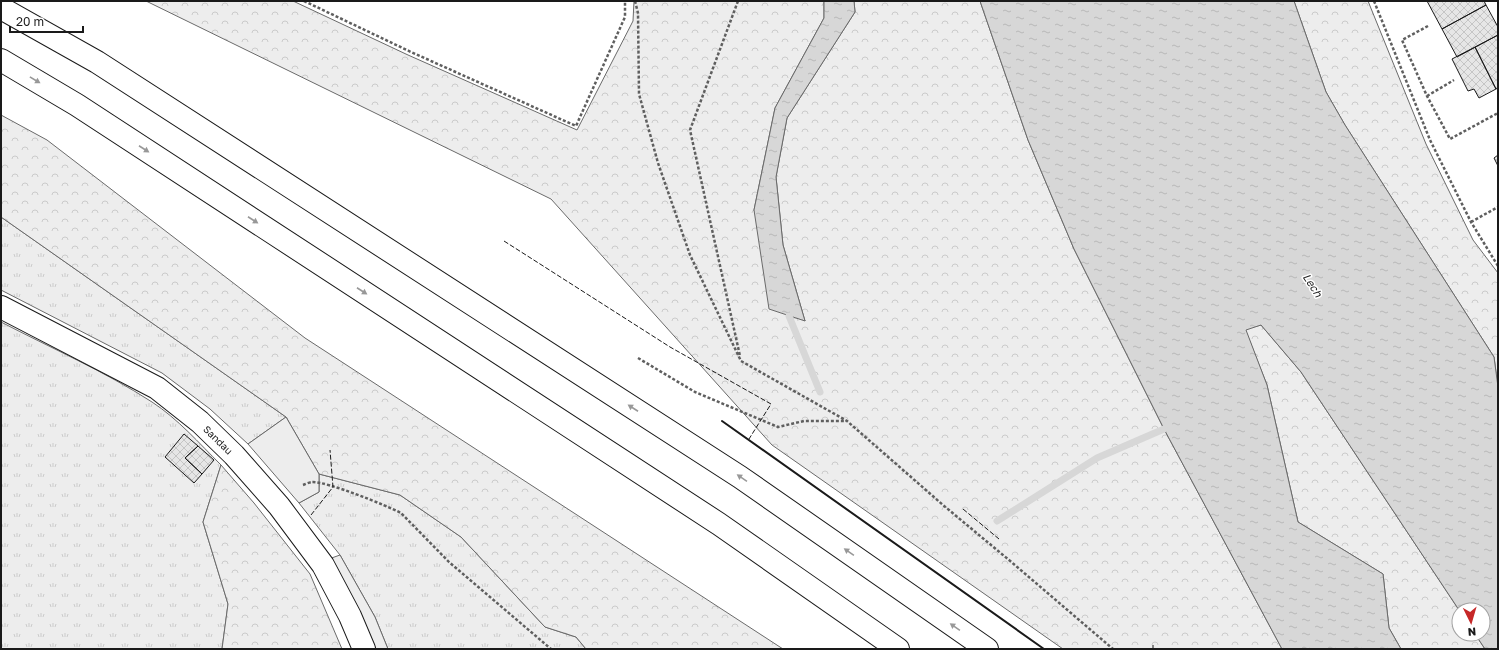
<svg xmlns="http://www.w3.org/2000/svg" width="1499" height="650" viewBox="0 0 1499 650" font-family="'Golos Text',sans-serif">
	<style>
		.grass { fill: url(#grass-tufts); stroke: #6a6a6a }
		.forest { fill: url(#forest-crowns); stroke: #6a6a6a }
		.built { fill: #ededed; stroke: #6a6a6a }
		.water { fill: url(#water-ripples); stroke: #6a6a6a }
		.lines { fill: none; stroke-linecap: round; stroke-linejoin: round }
		.stream { stroke: #d7d7d7; stroke-width: 7 }
		.building { fill: url(#building-cross-hatch); stroke: #1a1a1a }
		.street-casing { stroke: #1a1a1a; stroke-width: 24 }
		.highway-casing { stroke: #1a1a1a; stroke-width: 24 }
		.path { stroke: #5f5f5f; stroke-width: 2.5; stroke-dasharray: 3 2; stroke-linecap: butt }
		.street { stroke: #fff; stroke-width: 22 }
		.highway { stroke: #fff; stroke-width: 22 }
		.fence { stroke: #1a1a1a; stroke-width: 1; stroke-dasharray: 5 2; stroke-linecap: butt }
		.wall { stroke: #1a1a1a; stroke-width: 2 }
		.oneway { fill: #989898 }
		.labels { text-anchor: middle; dominant-baseline: central; stroke-width: 3; stroke-linejoin: round; paint-order: stroke }
		.street-label { font-size: 10px; fill: #1a1a1a; stroke: #fff }
		.water-label { font-size: 11px; font-style: italic; fill: #1a1a1a; stroke: #fff }
	</style>
	<defs>
		<pattern id="grass-tufts" width="24" height="20" patternUnits="userSpaceOnUse"><rect width="24" height="20" fill="#ededed"/><path d="M3 7l-1-3M5 7V3M7 7l1-3M15 17l-1-3M17 17v-4M19 17l1-3" fill="none" stroke="#cbcbcb"/></pattern>
		<pattern id="forest-crowns" width="20" height="18" patternUnits="userSpaceOnUse"><rect width="20" height="18" fill="#ededed"/><path d="M2 6a3 3 0 1 1 6 0M12 15a3 3 0 1 1 6 0" fill="none" stroke="#cbcbcb"/></pattern>
		<pattern id="water-ripples" width="26" height="14" patternUnits="userSpaceOnUse"><rect width="26" height="14" fill="#d7d7d7"/><path d="M2 4q2-2 4 0t4 0M15 11q2-2 4 0t4 0" fill="none" stroke="#b8b8b8"/></pattern>
		<pattern id="building-cross-hatch" width="8" height="8" patternUnits="userSpaceOnUse"><rect width="8" height="8" fill="#e6e6e6"/><path d="M0 0l8 8M0 8l8-8" fill="none" stroke="#c5c5c5"/></pattern>
	</defs>
	<rect width="100%" height="100%" fill="#fff"/>
	<!-- grass -->
	<path class="grass" d="M1 217 286 417 248 444 210 409 162 373 1 290Z
		M1 322C51 348 104 371 152 402 178 419 199 443 221 465L203 522 228 604 222 649H1Z
		M319 474 400 495 461 537 545 627 576 637 586 649H388L375 617 340 555 299 503 319 492Z"/>
	<!-- forest -->
	<path class="forest" d="M146 1H293L408 55 577 130 633 21 634 1H824V18L775 108 754 210 805 321 783 245 776 177 787 118 855 12 854 1H980L1028 140 1074 249 1164 429 1282 649H1063L772 445 551 199Z
		M1294 1H1368L1426 144 1473 240 1498 273V387L1494 357 1345 125 1326 92Z
		M1 115 47 140 305 338 783 649H586L576 637 545 627 461 537 400 495 319 474 286 417 1 217Z
		M1261 325 1301 372 1459 610V634H1475L1485 649H1401L1389 628 1383 574 1298 522 1267 385 1245 329Z
		M221 465 254 503 310 574 342 649H222L228 604 203 522Z"/>
	<!-- built -->
	<path class="built" d="M286 417 319 474V492L299 503 248 444Z
		M340 555 375 617 388 649H367L326 560Z"/>
	<!-- water -->
	<path class="water" d="M824 1H854L855 12 787 118 776 177 783 245 805 321 769 309 754 210 775 108 824 18Z
		M980 1H1294L1326 92 1345 125 1494 357 1498 387V649H1485L1475 634H1483V610H1459L1301 372 1261 325 1246 330 1267 385 1298 522 1383 574 1389 628 1401 649H1282L1164 429 1074 249 1028 140Z"/>
	<g class="lines">
		<!-- stream -->
		<path class="stream" d="M789 316 820 392
			M997 521 1097 458 1164 429"/>
	</g>
	<!-- building -->
	<path class="building" d="M1427 1H1484L1486 5 1442 29Z
		M1486 5 1498 27V35L1457 57 1442 29Z
		M1498 35V88L1496 89 1475 47Z
		M1475 47 1496 89 1479 98 1474 89 1468 91 1452 59Z
		M1498 155V166L1494 158Z
		M184 434 198 446 185 458 202 474 194 483 165 457Z
		M198 446 214 460 202 474 185 458Z"/>
	<g class="lines">
		<defs>
			<g id="street">
				<path id="s1" d="M1 307 157 388 200 422 234 455 279 506 323 565 350 616 364 649"/>
			</g>
			<path id="highway" d="M1 8 97 62 740 477 987 649
				M1 60 77 105 719 524 898 649"/>
		</defs>
		<!-- street casing -->
		<use href="#street" class="street-casing"/>
		<!-- highway casing -->
		<use href="#highway" class="highway-casing"/>
		<!-- path -->
		<path class="path" d="M304 1 411 52 576 126 625 17V1
			M635 1 638 13 639 94 658 163 690 255 741 361 847 421 943 505 1009 560 1113 649
			M738 1 690 130 740 356
			M1374 1 1430 140 1471 222 1498 266
			M1428 26 1402 40 1427 96 1450 139 1498 113
			M1427 96 1454 80
			M1471 222 1498 207
			M638 358 695 392 778 427 804 421H846
			M303 485C306 484 310 482 312 482 326 481 388 506 401 513L449 562 551 649"/>
		<!-- street -->
		<use href="#street" class="street"/>
		<!-- highway -->
		<use href="#highway" class="highway"/>
		<!-- fence -->
		<path class="fence" d="M504 241 670 347 771 404 749 439
			M963 509 999 539
			M311 515 333 487 330 450
			M1153 649V645"/>
		<!-- wall -->
		<path class="wall" d="M722 421 1044 649"/>
	</g>
	<!-- one-way arrows -->
	<defs><path id="oneway-solid" d="M-6-.8H1V-3.2L6.5 0L1 3.2V.8H-6Z"/></defs>
	<g class="oneway">
		<use href="#oneway-solid" transform="translate(35 80) rotate(31)"/>
		<use href="#oneway-solid" transform="translate(144 149) rotate(33)"/>
		<use href="#oneway-solid" transform="translate(253 220) rotate(33)"/>
		<use href="#oneway-solid" transform="translate(362 291) rotate(33)"/>
		<use href="#oneway-solid" transform="translate(633 408) rotate(-147)"/>
		<use href="#oneway-solid" transform="translate(742 478) rotate(-146)"/>
		<use href="#oneway-solid" transform="translate(849 552) rotate(-145)"/>
		<use href="#oneway-solid" transform="translate(955 627) rotate(-145)"/>
	</g>
	<g class="labels">
		<!-- street labels -->
		<g class="street-label">
			<text stroke="none"><textPath href="#s1" startOffset="256">Sandau</textPath></text>
		</g>
		<!-- water labels -->
		<g class="water-label">
			<text transform="translate(1313 285) rotate(57)">Lech</text>
		</g>
	</g>
	<!-- border -->
	<rect width="1499" height="650" fill="none" stroke="#1a1a1a" stroke-width="4"/>
	<!-- north arrow -->
	<g transform="translate(1471 622) rotate(175)"><circle r="19" fill="#ffffff" stroke="#a3a3a3"/>
	<path d="M0-3L7 15L0 10L-7 15Z" fill="#c62828"/>
	<text y="-6" font-size="11" font-weight="bold" text-anchor="middle" fill="#1a1a1a">N</text>
	</g>
	<!-- scale -->
	<path d="M10 26v6h73v-6" fill="none" stroke="#1a1a1a" stroke-width="2"/>
	<text x="16" y="26" font-size="12" fill="#1a1a1a" stroke="#ffffff" stroke-width="3" paint-order="stroke">20 m</text>
</svg>
